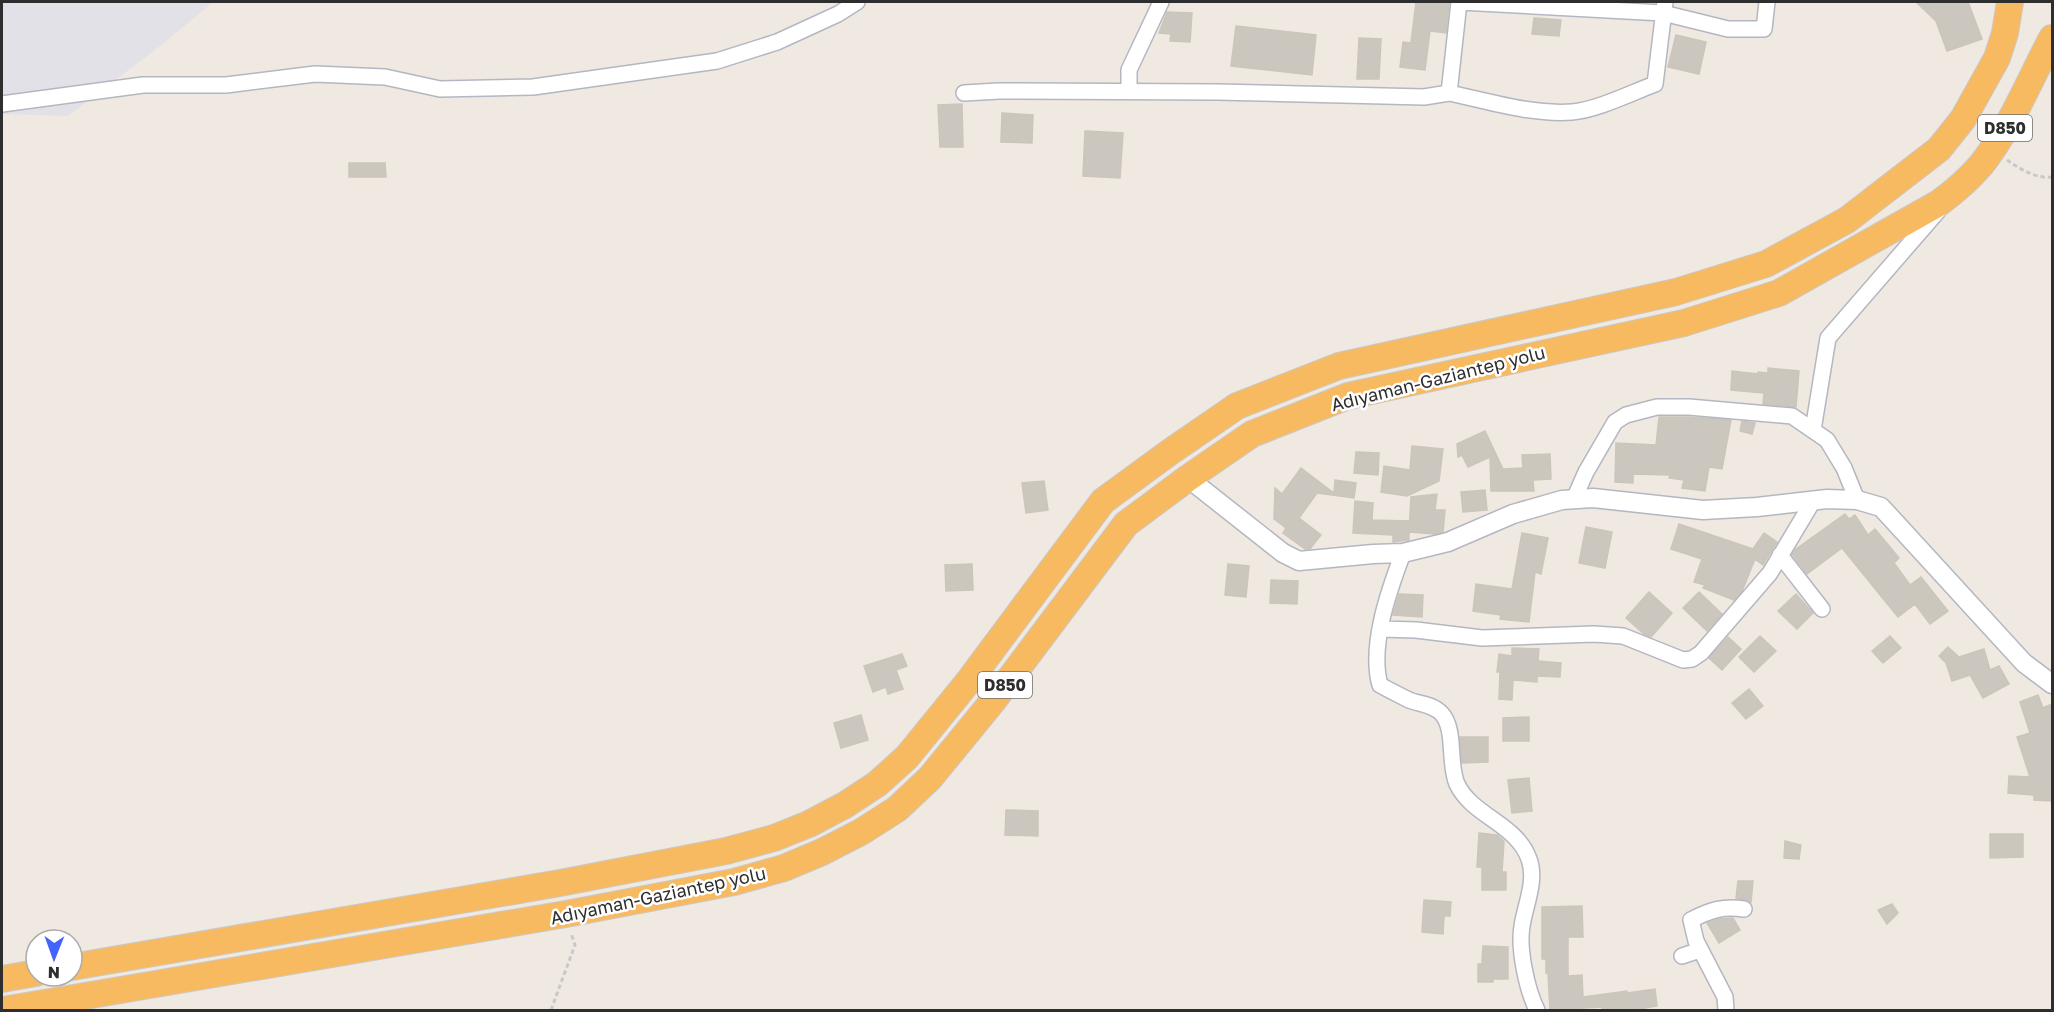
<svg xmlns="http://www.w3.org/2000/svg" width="2054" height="1012" viewBox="0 0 2054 1012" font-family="'Golos Text',sans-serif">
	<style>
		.industrial { fill: #e3e1e8 }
		.building { fill: #cbc7bf; stroke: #cbc5ba; stroke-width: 1.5 }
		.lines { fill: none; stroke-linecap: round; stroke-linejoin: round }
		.minor-casing { stroke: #b4b7c1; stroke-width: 18 }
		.tertiary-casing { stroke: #b4b7c1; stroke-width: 21 }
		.trunk-casing { stroke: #c9c9c9; stroke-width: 28 }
		.path { stroke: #c9c9c9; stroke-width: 3; stroke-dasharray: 4.5 3; stroke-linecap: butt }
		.minor { stroke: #fff; stroke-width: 15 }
		.tertiary { stroke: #fff; stroke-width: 18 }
		.trunk { stroke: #f8ba60; stroke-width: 26 }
		.labels { text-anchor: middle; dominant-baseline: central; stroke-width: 5; stroke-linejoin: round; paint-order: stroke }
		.shield { fill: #fff; stroke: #6d6d6d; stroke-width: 1.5 }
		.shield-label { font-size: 16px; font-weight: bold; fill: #2e2e2e }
		.street-label { font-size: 18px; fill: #2e2e2e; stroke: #fff }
	</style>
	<rect width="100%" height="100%" fill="#efe9e1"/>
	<!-- industrial -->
	<path class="industrial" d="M2 2H213L164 43 68 116 2 114Z"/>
	<!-- building -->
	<path class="building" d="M1416 2H1449L1446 33 1430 31 1425 70 1400 67 1403 42 1411 43Z
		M1916 2H1968L1982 39 1947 51 1936 21Z
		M1167 12 1192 13 1190 42 1170 41 1171 34 1159 33Z
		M1534 18 1561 20 1559 36 1532 34Z
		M1236 26 1316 35 1312 75 1231 66Z
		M1676 35 1706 42 1699 74 1668 67Z
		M1359 38 1381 39 1379 79H1357Z
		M962 104 963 147H940L938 105Z
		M1002 113 1033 115 1032 143 1001 142Z
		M1085 131 1123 133 1120 178 1083 176Z
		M349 163H385L386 177H349Z
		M1768 368 1799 371 1796 407 1763 404 1764 393 1731 390 1732 371 1758 374V372L1768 373Z
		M1659 417H1689L1731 420 1722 469 1709 467 1705 491 1682 488 1684 480 1669 478 1670 475 1633 474V483L1615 482 1616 443 1656 445Z
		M1742 421 1755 423 1752 434 1740 431Z
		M1485 431 1503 469 1523 468 1522 455 1550 454 1551 479 1533 480 1534 491H1491L1490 457 1468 467 1462 455 1458 457 1457 444Z
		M1412 446 1443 449 1439 481 1407 496 1381 492 1384 466 1410 470Z
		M1356 452 1379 453 1378 475 1354 473Z
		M1301 468 1334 493 1335 480 1356 483 1354 498 1317 493 1299 518 1321 535 1310 549H1305L1283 533 1286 528 1274 519 1275 488 1282 494Z
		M1044 481 1048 510 1026 513 1022 483Z
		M1485 490 1487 510 1463 512 1461 492Z
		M1437 494 1435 510H1445L1443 532 1435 534 1409 532V540L1393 542V535L1353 533 1355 501 1373 503 1372 520 1409 521V531L1411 497Z
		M1845 514 1849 519 1855 515 1868 535 1875 529 1899 558 1894 563 1910 585 1921 577 1948 611 1930 624 1915 604 1898 617 1842 548 1807 574 1792 554 1796 549Z
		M1679 524 1753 549 1764 533 1777 542 1763 565 1755 559 1742 591 1734 600 1703 588 1705 585 1694 582 1702 559 1671 549Z
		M1586 527 1612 532 1605 568 1579 563Z
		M1522 533 1548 538 1541 574 1535 572 1529 622 1500 619 1501 615 1473 611 1476 584 1512 589Z
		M972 564 973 590 946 591 945 565Z
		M1228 564 1249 566 1246 597 1225 595Z
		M1271 580 1298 581 1297 604 1270 603Z
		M1649 592 1672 613 1651 637 1644 634 1626 618Z
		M1699 592 1722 614 1707 631 1683 608Z
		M1399 594 1423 595 1422 617 1393 615Z
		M1796 594 1813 613 1797 629 1778 611Z
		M1760 636 1776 651 1754 672 1739 657Z
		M1890 636 1901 648 1883 663 1872 651Z
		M1728 637 1741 649 1722 670 1709 658Z
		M1948 647 1959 657 1984 649 1990 670 1999 666 2009 684 1983 698 1970 675 1952 681 1946 663 1939 656Z
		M1512 648 1539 649 1538 661 1561 663 1560 677 1537 676V682L1513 680 1512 700 1499 699 1500 672H1497L1499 654 1512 656Z
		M902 654 907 666 896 670 903 689 888 694 886 687 873 692 864 666Z
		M1749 689 1763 706 1746 719 1732 703Z
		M2038 695 2043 708 2052 704V801L2034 800V795L2008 793 2009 776 2030 777 2017 737 2030 733 2020 702Z
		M861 715 868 740 841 748 834 723Z
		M1529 717V741H1503V718Z
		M1460 737H1488V762L1462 763Z
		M1529 778 1532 811 1512 813 1508 780Z
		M1006 810 1038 811V836L1005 835Z
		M1479 833 1497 835 1504 841 1502 872H1506V890H1482V867H1477Z
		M1990 834H2023V857L1990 858Z
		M1785 841 1801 845 1799 859 1784 858Z
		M1738 881H1753L1751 902 1736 898Z
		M1424 900 1451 902 1450 916H1444L1443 934 1422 932Z
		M1892 904 1898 913 1887 924 1878 910Z
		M1582 906 1583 937H1568V976L1582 975 1583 997 1627 991V993L1655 989 1657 1006 1629 1011H1603L1602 1007 1550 1010 1548 973H1546V959H1542V907Z
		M1733 918 1740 930 1719 943 1707 923 1719 919Z
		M1483 946 1508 947V979H1493V982H1478V964H1482Z"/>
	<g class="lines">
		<defs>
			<path id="minor" d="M1460 2 1663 13 1728 29H1764L1767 2
				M1129 92V70L1161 2
				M964 93 999 91 1217 92 1424 97 1449 93 1459 2
				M1449 93C1488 101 1531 115 1572 112 1597 110 1631 93 1655 84L1665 2
				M2 104 143 85H226L315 74 385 77 440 89 533 87 717 61 777 42 838 14 857 2
				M1813 430 1828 338 1938 211
				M1574 499 1586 472 1615 422 1626 415 1657 407H1689L1792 416 1827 440 1844 468 1857 500
				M1403 553C1389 590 1369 646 1380 685 1389 690 1399 695 1409 700 1419 704 1433 704 1442 714 1456 730 1448 764 1457 784 1472 816 1517 824 1529 859 1537 881 1525 905 1522 926 1518 949 1527 990 1537 1010
				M1780 555 1822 609
				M1381 629 1416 630 1482 638 1594 634 1623 636 1683 660 1692 659 1701 653 1770 573 1813 501
				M1682 956 1700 950
				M1726 1010 1725 997 1696 941 1691 920C1710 910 1723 906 1744 909"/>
			<path id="tertiary" d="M1188 478 1283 553 1299 561 1373 554 1403 553 1448 542 1513 514 1562 500 1593 498 1703 510 1757 507 1827 499 1857 500 1881 507 2024 663 2052 684"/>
			<path id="trunk" d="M72 967 560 883 726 851 774 838 809 824 845 805 877 784 907 757 968 682 1103 501 1170 452 1237 406 1339 366 1676 292 1766 264 1847 220 1939 149 1963 119 1997 58 2005 33 2010 2
				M2 979 36 973
				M3 1010 566 914 734 882 784 868 822 852 861 832 897 809 930 778 993 701 1126 524 1188 478 1252 434 1348 396 1684 323 1779 293 1939 203C1954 192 1969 179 1981 165 2010 129 2030 79 2052 38"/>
		</defs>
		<!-- minor casing -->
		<use href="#minor" class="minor-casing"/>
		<!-- tertiary casing -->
		<use href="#tertiary" class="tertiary-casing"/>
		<!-- trunk casing -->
		<use href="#trunk" class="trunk-casing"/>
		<!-- path -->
		<path class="path" d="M2007 160C2020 169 2036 179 2052 177
			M551 1010 575 945 571 933"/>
		<!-- minor -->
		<use href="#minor" class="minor"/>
		<!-- tertiary -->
		<use href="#tertiary" class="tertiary"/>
		<!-- trunk -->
		<use href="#trunk" class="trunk"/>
	</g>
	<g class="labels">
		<!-- shield labels -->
		<g class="shield">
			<rect x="1978" y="115" width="54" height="26" rx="4.5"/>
			<rect x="978" y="672" width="54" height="26" rx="4.5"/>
		</g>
		<g class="shield-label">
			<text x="2005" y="128">D850</text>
			<text x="1005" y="685">D850</text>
		</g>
		<!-- street labels -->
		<g class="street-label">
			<text transform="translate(1438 378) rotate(-14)">Adıyaman-Gaziantep yolu</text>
			<text transform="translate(658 895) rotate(-12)">Adıyaman-Gaziantep yolu</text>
		</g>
	</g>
	<!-- border -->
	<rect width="2054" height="1012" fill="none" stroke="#2e2e2e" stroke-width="6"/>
	<!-- north arrow -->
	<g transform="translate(54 958) rotate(181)"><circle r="28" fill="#ffffff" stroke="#ababab" stroke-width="1.5"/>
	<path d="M0-4.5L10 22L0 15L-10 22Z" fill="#4264fb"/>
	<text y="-9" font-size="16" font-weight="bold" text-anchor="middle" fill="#2e2e2e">N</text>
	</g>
</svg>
